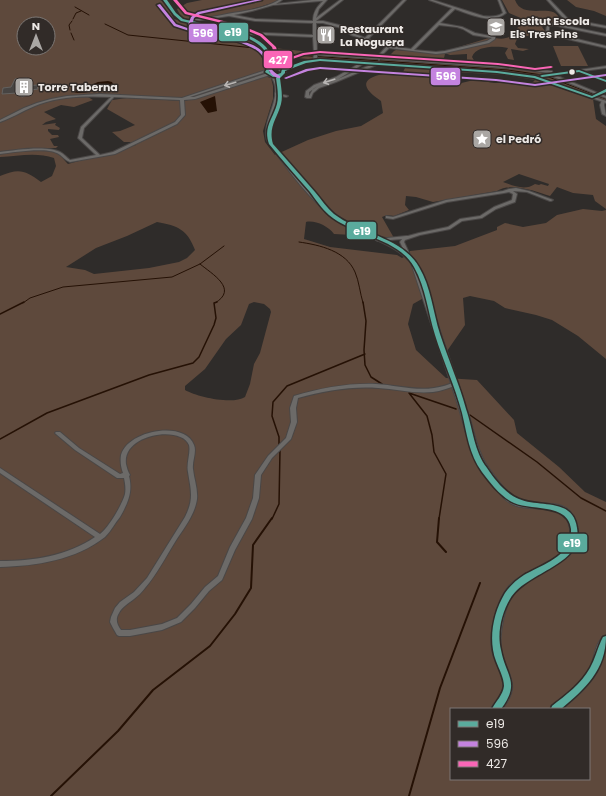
<svg xmlns="http://www.w3.org/2000/svg" width="606" height="796" viewBox="0 0 606 796" font-family="Poppins,sans-serif">
	<style>
		.green { fill: #5e493c; fill-rule: evenodd }
		.water { fill: #251105 }
		.lines { fill: none; stroke-linecap: round; stroke-linejoin: round }
		.stream-far2 { stroke: #251105; stroke-width: 1 }
		.stream-far1 { stroke: #251105; stroke-width: 1.5 }
		.stream { stroke: #251105; stroke-width: 2 }
		.building { fill: #474442; stroke: #63615f }
		.minor-casing { stroke: #4a4746; stroke-width: 2 }
		.tertiary-casing { stroke: #4a4746; stroke-width: 2 }
		.secondary-casing { stroke: #4a4746; stroke-width: 2 }
		.minor { fill: #6c6a68; fill-rule: evenodd }
		.tertiary { fill: #6c6a68; fill-rule: evenodd }
		.secondary { fill: #6c6a68; fill-rule: evenodd }
		.bus-1-casing { stroke: #312b28; stroke-width: 3 }
		.bus-2-casing { stroke: #312b28; stroke-width: 3 }
		.bus-3-casing { stroke: #312b28; stroke-width: 3 }
		.bus-1 { fill: #5aab9d; fill-rule: evenodd }
		.bus-2 { fill: #c483df; fill-rule: evenodd }
		.bus-3 { fill: #fa66b7; fill-rule: evenodd }
		.oneway { stroke: #b9b6b4 }
		.bus-dot { fill: #ede9e6; stroke: #312b28; stroke-width: 1.5 }
		.labels { text-anchor: middle; dominant-baseline: central; stroke-width: 3; stroke-linejoin: round; paint-order: stroke }
		.far-poi-label { font-size: 11px; font-weight: bold; fill: #ede9e6; stroke: #312b28; text-anchor: start }
		.line-badge { stroke: #312b28; stroke-width: 1.5 }
		.badge-label { font-size: 11px; text-anchor: middle; font-weight: bold; fill: #fff }
	</style>
	<rect width="100%" height="100%" fill="#2f2c2a"/>
	<!-- green -->
	<path class="green" d="M0 0H160L165 2 174 19 247 40 259 46 268 56V66L261 73 181 98 88 97 93 100 74 107 61 105 44 112 56 119 46 122 42 125 56 123 55 125 60 128 59 130 48 129V131L52 135H58L59 137 50 139 54 146H58L56 148H41L4 151 5 153C19 152 45 147 56 153 61 155 64 160 68 164L136 145 130 142H124L112 132 120 131 135 125 107 109 112 100 127 98 185 101 264 76 271 78 273 86V99L263 131 265 142 275 155 308 140 336 131 361 126 383 113 381 101C346 78 381 73 403 72L405 68 276 56 274 48 375 59 467 65V54L450 55 442 52 492 37C503 41 514 38 518 27L527 23 523 19 509 13 502 0H515C523 22 556 0 560 21 554 25 547 21 542 27L548 35 526 36 517 39 515 44 518 48 529 49 523 51 511 49 514 60 508 59 505 53 508 48C498 46 476 45 472 57L475 62 482 64 546 69 545 73 606 97V103L593 99 596 119 606 126V209L595 201 593 195 573 193 557 187 550 196C535 191 511 182 497 191L433 202 416 197 406 196 405 205 409 210 394 216 387 215 382 217 394 238 377 236 365 231 353 235 334 234C328 226 315 220 306 222L304 239 330 247 397 255 402 258 410 254V251L455 246 497 230V227L505 223 523 227 546 223 557 215 583 209 602 211 606 210V359L578 336 552 320 536 315 505 308 494 301 470 296 463 298 465 325 447 351 429 295 413 304 408 324 416 350 446 378 477 380 514 420 517 433 559 467 585 492 606 502V796H0V176C19 168 25 170 41 182L52 176 56 166 54 158C37 152 18 156 0 157ZM24 24H48V48H24ZM439 71 505 75 535 80 533 82 495 83 474 80 453 85 441 77ZM519 174 549 184 548 186 541 184 539 185 535 184C525 191 514 186 503 182ZM157 222C178 226 187 229 195 250L187 258 179 262 149 268 94 274 85 270 66 267 96 248 127 236ZM254 302 264 304 270 309 271 312 260 353 254 364 250 384 245 397C233 405 197 397 185 390V386L205 369 226 339 241 325 249 304ZM451 709H589V779H451Z
		M202 0H278C271 6 196 23 188 20 182 18 179 14 177 9L187 3Z
		M567 0H606V16L594 11 576 7Z
		M553 46H578L588 66H561Z
		M396 50 445 54 443 62 387 58 394 51Z"/>
	<!-- water -->
	<path class="water" d="M108 81 112 82 113 84C105 88 82 96 74 92L98 82Z
		M215 96 217 111 208 113 200 102Z"/>
	<g class="lines">
		<!-- stream-far2 -->
		<path class="stream-far2" d="M75 7 89 15
			M73 19 76 13 81 11
			M105 24 128 35 264 49
			M70 30 69 25 72 21
			M71 33 74 40
			M268 49 297 55 508 70 542 75
			M546 76 606 99
			M299 242C320 245 346 251 355 272 359 281 360 293 363 303
			M200 264C212 274 239 289 215 303
			M23 303 30 298 63 287 172 277 200 264 224 246"/>
		<!-- stream-far1 -->
		<path class="stream-far1" d="M363 302 366 321 364 350 365 365 371 377 382 384
			M0 314 24 302
			M409 393 427 416 432 435 434 452 446 474 439 519
			M409 393 456 409
			M470 415 537 462 581 498 606 511
			M0 439 47 413 149 375 193 363 199 357 214 325 216 318 214 303 217 302
			M279 446V437L272 416 273 402 287 386 365 354
			M272 519 279 504 280 450"/>
		<!-- stream -->
		<path class="stream" d="M439 518 437 542 446 552
			M51 796 118 731 153 690 210 646 235 614 251 588 253 545 272 518
			M409 796 440 688 480 583"/>
	</g>
	<!-- building -->
	<path class="building" d="M27 78 26 86 37 85 38 89 24 91 28 95 22 97 17 93 2 94 3 88 11 87 15 79Z"/>
	<g class="lines">
		<defs>
			<path id="minor" d="M279 0H282L276 4 312 0H327L319 9 316 18 340 0H343L316 21H323L343 26 353 33 365 38 403 0H406L368 39 389 46 411 49 452 8 429 0H433L483 16C491 17 497 17 503 13L498 0H500L506 13C492 25 470 14 455 9L440 23 462 27 475 33 495 37V39L489 43 445 53 436 54 389 48 380 57 519 67 551 71H552L553 74 606 66V68L583 71 606 80V82L578 72 555 75 598 93 606 89V91L601 94 606 96V98L598 95 593 98H591V96L596 94 551 76 535 78 533 77 535 76 550 74V73L519 69 380 59 379 60 378 59 317 55V60L315 61 313 60 314 54 313 37 239 34 238 33 239 32 313 35V23L255 21 229 16 195 21 186 22 185 21 186 20C200 19 214 17 227 14 244 11 264 9 279 0ZM320 1H323C317 7 313 12 313 21L255 19 234 15 252 11 273 5ZM316 23H323L341 28 351 35 364 39V41L366 40 386 47 377 57 317 53ZM439 25 457 27 463 29 473 35 492 38 487 41 445 51 436 52 414 50Z
				M547 0H550L570 21 574 20 606 26V28L574 22 562 25 606 34V36L553 25 549 26V31L552 33 606 46V48L550 35 546 32 547 25 553 23 560 24 567 22Z
				M362 62 365 63 338 79 324 84C342 79 359 68 377 63L379 64 336 82 319 88 313 93 311 98H307L305 97 306 91 314 85 336 77ZM318 86 313 89 309 96V92Z
				M266 70 269 71 190 97H194L268 73H270V75L195 99 184 100 185 115 177 124 115 154 70 162C64 160 62 155 57 153 45 147 14 152 0 154V152C15 150 47 145 60 152 64 154 67 158 70 160L96 155 78 138 81 127 111 97C88 96 63 96 40 104 26 109 14 117 0 122V120L24 108 37 103 51 99 67 96 100 94 182 98ZM114 97 180 100 181 115 175 122 113 152 100 155 82 138 84 128Z
				M275 93 288 96 286 97 276 95H275Z
				M602 100 605 101 604 105 606 116 602 114 600 105Z
				M516 188 529 191 553 200 551 201H550L527 192 513 191 517 194 515 202 496 209 482 218 462 221 450 229 420 235 405 240 404 242 410 255 408 256 406 255 400 242 402 239 378 241 376 240 378 239 406 236H408L419 233 448 227 460 219 480 216 494 207 512 200 513 194 509 192 504 193 447 202 393 219 386 218V216L393 217 446 200 503 191 509 189Z
				M455 382 457 383V385C449 388 441 391 433 392 414 394 396 389 378 388 351 386 324 391 298 398L296 408 297 422 291 439 272 458 261 475 259 498 252 519 235 550 222 580 209 591 195 608 181 622 162 630 130 636H119L117 635 113 628 110 622 111 617 115 608 120 602 134 592 147 578 185 517C194 499 191 491 188 472 186 464 191 452 189 445 181 425 122 434 126 464 127 468 128 472 130 475L129 476C133 492 128 503 120 517 115 523 111 531 105 537 76 560 36 566 0 567V561C33 561 67 556 95 537L0 473V468L100 534C109 527 122 505 125 494 126 488 125 483 124 478H117L75 450 56 434 55 433 56 432H60L79 448 120 474 123 473C121 468 120 461 121 455 128 430 185 420 194 445 197 452 192 461 193 469 194 479 198 489 197 499 195 515 183 529 175 542 165 558 157 574 145 588 142 592 138 596 134 599 129 603 122 607 119 613 115 619 117 625 121 630H130L162 624 177 618 191 604 205 587 218 576 230 547 246 518 253 498 255 475 268 456 286 438 291 422 290 408 294 396C321 388 348 383 376 384 395 385 415 391 434 388 442 387 448 385 455 382Z"/>
			<path id="tertiary" d="M320 59 497 71 535 76 606 101V103L534 78 497 73 320 61 306 63 283 71 281 70 304 61Z"/>
			<path id="secondary" d="M163 0H167L176 13 183 19C206 26 251 30 266 47 271 52 272 58 274 64L272 67H281L286 72 281 76 275 77C285 94 274 114 270 131V137L273 144C294 169 314 199 342 219 365 235 397 239 416 262 424 278 429 298 435 316 446 349 458 383 469 416 475 434 477 451 488 467 495 477 508 495 518 500 539 510 568 492 577 525 588 568 525 569 511 597 504 610 499 636 501 650 506 676 523 683 502 709H491C494 702 502 697 503 688 505 677 496 665 493 654 488 637 496 604 506 590 521 566 575 564 570 529 566 500 534 513 514 505 504 501 497 490 491 482 469 456 466 429 456 399 441 354 426 308 411 263 393 241 360 237 338 221 310 201 289 171 269 144 267 141 266 138 266 135 264 117 283 96 272 78 270 76 267 75 265 72L270 64C265 49 261 45 246 38L181 21 174 15ZM278 69 281 72C277 75 273 75 269 72L270 70Z
				M606 636C606 670 587 689 562 709H550L552 706C566 694 583 683 591 666 595 657 595 640 606 636Z"/>
		</defs>
		<!-- minor casing -->
		<use href="#minor" class="minor-casing"/>
		<!-- tertiary casing -->
		<use href="#tertiary" class="tertiary-casing"/>
		<!-- secondary casing -->
		<use href="#secondary" class="secondary-casing"/>
		<!-- minor -->
		<use href="#minor" class="minor"/>
		<!-- tertiary -->
		<use href="#tertiary" class="tertiary"/>
		<!-- secondary -->
		<use href="#secondary" class="secondary"/>
		<defs>
			<path id="bus-1" d="M163 0H167L176 13 183 19C207 25 249 29 266 47 270 52 272 58 274 64L269 72 275 75 281 73 282 69 304 61 320 59 497 71 535 76 592 96 606 89V92L592 98 534 78 497 73 320 61 306 63 285 71V73L280 78C281 87 283 96 281 104 277 119 268 127 273 144 287 160 301 176 315 192 321 199 327 208 334 214 360 234 402 237 419 267 431 287 433 312 440 334 448 359 459 383 466 409 473 429 474 451 487 468 495 480 505 493 519 499 539 508 573 497 577 528 584 566 526 571 510 599 501 614 497 634 501 650 506 677 521 682 501 709H492C496 701 503 695 504 686 504 678 499 669 496 661 488 640 493 613 505 593 510 586 516 580 524 575 538 567 566 557 570 540 571 537 571 532 571 529 568 503 532 511 514 503 501 497 491 484 482 472 469 454 467 434 462 413 455 386 443 361 435 335 428 313 426 288 414 267 398 238 354 236 329 215 322 209 316 200 310 192 296 176 282 160 269 144 263 127 273 119 277 104 279 95 277 86 276 78L278 76 273 77 265 72 270 64C269 59 268 54 264 50 251 32 202 26 181 21L174 15Z
				M579 70 606 80V82L579 72 542 77 540 76 542 75Z
				M606 636C606 670 585 689 561 709H551L552 706C566 695 581 684 590 668 595 659 597 650 601 641L603 637Z"/>
			<path id="bus-2" d="M255 0H262L200 14 194 18 192 25C203 37 237 38 253 45 259 48 265 53 268 59 270 62 269 66 271 68 273 72 277 74 280 76V78C266 77 268 60 260 53 251 44 222 36 211 38L174 26 157 5 160 4 176 24 193 30 188 25 191 17 198 12Z
				M320 67 496 79 535 84 606 74V76L535 86 496 81 320 69 308 71 286 79 284 78 306 69Z"/>
			<path id="bus-3" d="M173 0H177L187 12 240 25 262 34 276 47 280 61 303 53 320 51 498 63 535 68 551 66 553 67 551 68 535 70 498 65 320 53 304 55 281 63 282 66 280 67 278 66 272 47 260 36 238 27 185 14Z"/>
		</defs>
		<!-- bus-1 casing -->
		<use href="#bus-1" class="bus-1-casing"/>
		<!-- bus-2 casing -->
		<use href="#bus-2" class="bus-2-casing"/>
		<!-- bus-3 casing -->
		<use href="#bus-3" class="bus-3-casing"/>
		<!-- bus-1 -->
		<use href="#bus-1" class="bus-1"/>
		<!-- bus-2 -->
		<use href="#bus-2" class="bus-2"/>
		<!-- bus-3 -->
		<use href="#bus-3" class="bus-3"/>
	</g>
	<!-- one-way arrows -->
	<defs><path id="oneway-shaft" d="M-6 0H5M1.5-3L5.5 0L1.5 3" fill="none" stroke-width="1.6" stroke-linecap="round" stroke-linejoin="round"/></defs>
	<g class="oneway">
		<use href="#oneway-shaft" transform="translate(329 81) rotate(162)"/>
		<use href="#oneway-shaft" transform="translate(230 84) rotate(163)"/>
	</g>
	<!-- icons -->
	<defs>
		<symbol id="school-square" viewBox="-11 -11 22 22"><rect x="-9" y="-9" width="18" height="18" rx="4" fill="#aaa7a4" stroke="#312b28"/><path d="M0-5L7-2L0 1L-7-2ZM-4 1L0 2.5L4 1V4Q0 6-4 4Z" fill="#fff"/></symbol>
		<symbol id="restaurant-square" viewBox="-11 -11 22 22"><rect x="-9" y="-9" width="18" height="18" rx="4" fill="#aaa7a4" stroke="#312b28"/><path d="M-5-6h1v4h1v-4h1v4h1v-4h1v5L-1.5 .5V6h-2V.5L-5-1ZM5-6V6H3V1.5H1.5Q1.5-4 5-6Z" fill="#fff"/></symbol>
		<symbol id="building-square" viewBox="-11 -11 22 22"><rect x="-9" y="-9" width="18" height="18" rx="4" fill="#aaa7a4" stroke="#312b28"/><path d="M-4-6H4V6H1V3H-1V6H-4ZM-2.5-4.3h1.7v1.8h-1.7ZM.8-4.3h1.7v1.8H.8ZM-2.5-1h1.7V.8h-1.7ZM.8-1h1.7V.8H.8Z" fill="#fff"/></symbol>
		<symbol id="sight-square" viewBox="-11 -11 22 22"><rect x="-9" y="-9" width="18" height="18" rx="4" fill="#aaa7a4" stroke="#312b28"/><path d="M0-6L1.8-2.2L6-1.7L2.9 1.2L3.7 5.4L0 3.3L-3.7 5.4L-2.9 1.2L-6-1.7L-1.8-2.2Z" fill="#fff"/></symbol>
	</defs>
	<g fill-rule="evenodd">
		<use href="#school-square" x="485" y="16" width="22" height="22"/>
		<use href="#restaurant-square" x="315" y="24" width="22" height="22"/>
		<use href="#building-square" x="13" y="76" width="22" height="22"/>
		<use href="#sight-square" x="471" y="128" width="22" height="22"/>
	</g>
	<!-- markers -->
	<circle class="bus-dot" cx="572" cy="72" r="3.5"/>
	<g class="labels">
		<!-- far-poi labels -->
		<g class="far-poi-label">
			<text x="510" y="21">Institut Escola<tspan x="510" dy="13">Els Tres Pins</tspan></text>
			<text x="340" y="29">Restaurant<tspan x="340" dy="13">La Noguera</tspan></text>
			<text x="38" y="87">Torre Taberna</text>
			<text x="496" y="139">el Pedró</text>
		</g>
	</g>
	<g class="line-badge">
		<rect x="218" y="22" width="31" height="20" rx="4" fill="#5aab9d"/>
		<rect x="188" y="23" width="30" height="20" rx="4" fill="#c483df"/>
		<rect x="263" y="50" width="30" height="19" rx="4" fill="#fa66b7"/>
		<rect x="430" y="67" width="31" height="19" rx="4" fill="#c483df"/>
		<rect x="346" y="221" width="31" height="19" rx="4" fill="#5aab9d"/>
		<rect x="557" y="533" width="31" height="20" rx="4" fill="#5aab9d"/>
	</g>
	<g class="badge-label">
		<text x="233" y="36">e19</text>
		<text x="203" y="37">596</text>
		<text x="278" y="64">427</text>
		<text x="446" y="80">596</text>
		<text x="362" y="235">e19</text>
		<text x="572" y="547">e19</text>
	</g>
	<!-- legend -->
	<rect x="450" y="708" width="140" height="72" fill="#312b28" stroke="#7c7774"/>
	<rect x="458" y="721" width="20" height="6" fill="#5aab9d" stroke="#7c7774"/>
	<text x="486" y="728" font-size="12" fill="#ede9e6">e19</text>
	<rect x="458" y="741" width="20" height="6" fill="#c483df" stroke="#7c7774"/>
	<text x="486" y="748" font-size="12" fill="#ede9e6">596</text>
	<rect x="458" y="761" width="20" height="6" fill="#fa66b7" stroke="#7c7774"/>
	<text x="486" y="768" font-size="12" fill="#ede9e6">427</text>
	<!-- north arrow -->
	<g transform="translate(36 36)"><circle r="19" fill="#312b28" stroke="#7c7774"/>
	<path d="M0-3L7 15L0 10L-7 15Z" fill="#aaa7a4"/>
	<text y="-6" font-size="11" font-weight="bold" text-anchor="middle" fill="#ede9e6">N</text>
	</g>
</svg>
